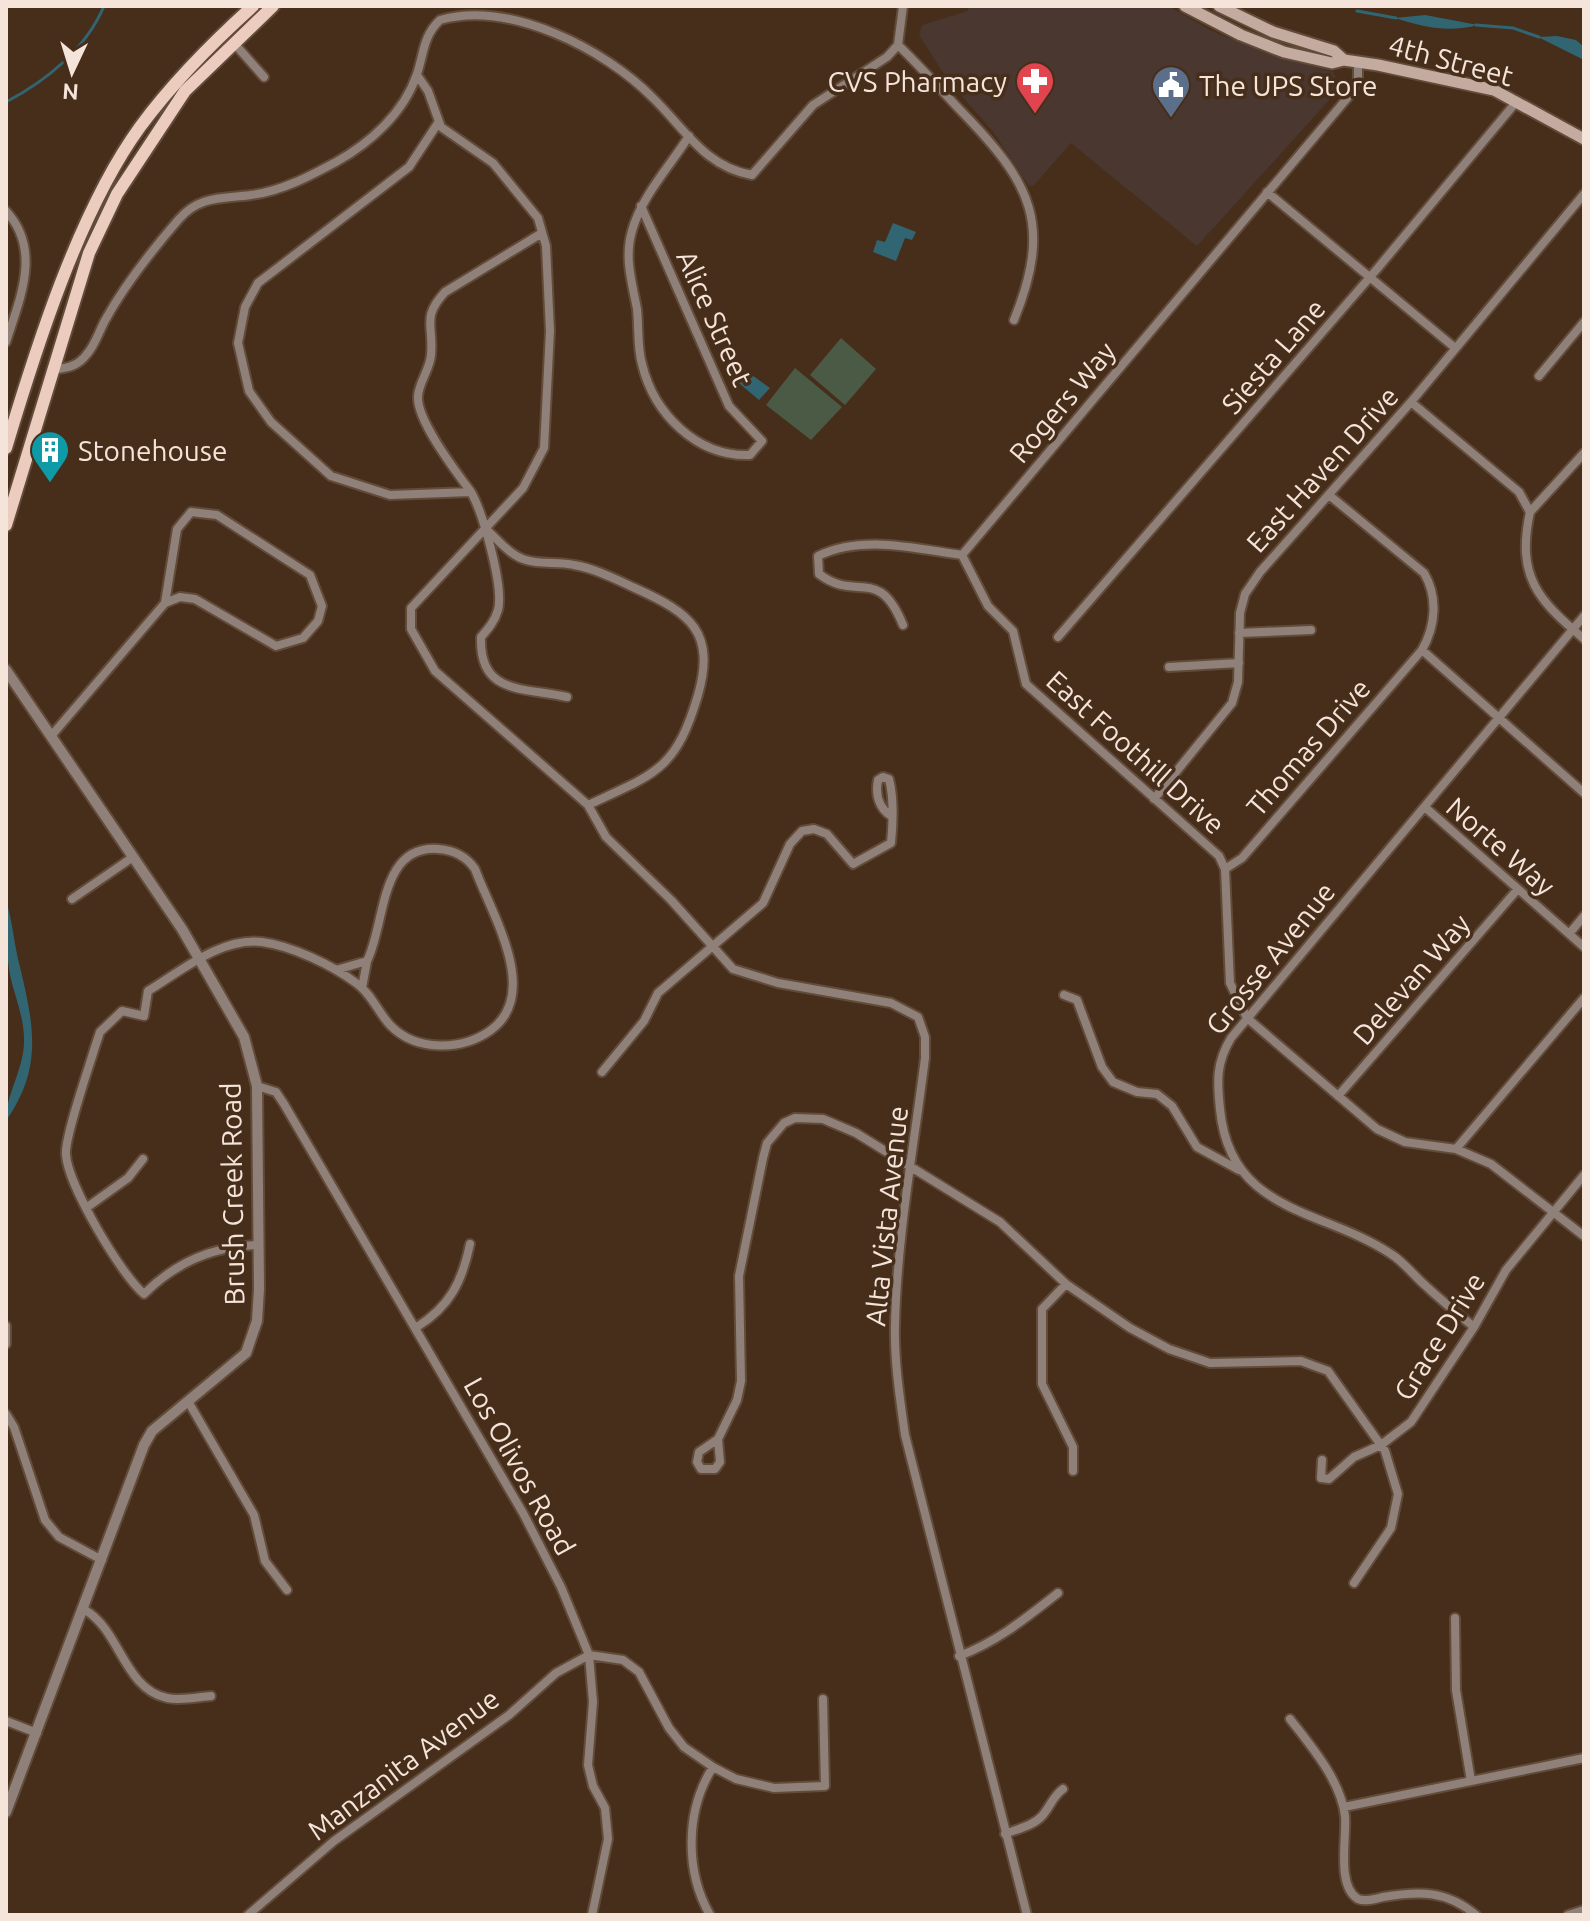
<svg xmlns="http://www.w3.org/2000/svg" width="1590" height="1921" viewBox="0 0 1590 1921" font-family="Ubuntu,sans-serif">
	<style>
		.commercial { fill: #4a3730 }
		.green { fill: #4a5a45 }
		.water { fill: #316572 }
		.lines { fill: none; stroke-linecap: round; stroke-linejoin: round }
		.stream { stroke: #316572; stroke-width: 3 }
		.minor-casing { stroke: #624b39; stroke-width: 12 }
		.tertiary-casing { stroke: #624b39; stroke-width: 14 }
		.secondary-casing { stroke: #624b39; stroke-width: 15 }
		.primary-casing { stroke: #624b39; stroke-width: 16 }
		.minor { stroke: #8f8179; stroke-width: 8 }
		.tertiary { stroke: #8f8179; stroke-width: 10 }
		.secondary { stroke: #c3aba0; stroke-width: 11 }
		.primary { stroke: #ebccbe; stroke-width: 12 }
		.labels { text-anchor: middle; dominant-baseline: central; stroke-width: 7; stroke-linejoin: round; paint-order: stroke }
		.street-label { font-size: 28px; fill: #f5e4d9; stroke: #462e1b }
		.poi-label { font-size: 28px; fill: #f5e4d9; stroke: #462e1b; text-anchor: start }
	</style>
	<rect width="100%" height="100%" fill="#462e1b"/>
	<!-- commercial -->
	<path class="commercial" d="M968 6H1168L1212 31 1269 54 1333 72 1341 87 1197 246 1071 143 1034 185 1029 186 994 133 948 80 919 35 922 25 968 11Z"/>
	<!-- green -->
	<path class="green" d="M841 338 876 369 845 405 810 375Z
		M795 368 842 407 811 440 766 405Z"/>
	<!-- water -->
	<path class="water" d="M1425 15 1478 25C1449 33 1423 27 1395 18Z
		M1557 36 1576 40 1584 47V60L1538 37Z
		M893 223 916 232 912 240 905 238 896 261 873 252 877 240 885 242Z
		M741 367 770 388 759 400 733 378Z
		M6 900C13 923 14 945 20 967 34 1026 43 1068 6 1121 6 1094 23 1071 24 1043 25 1019 15 998 10 975 6 951 6 925 6 900Z"/>
	<g class="lines">
		<!-- stream -->
		<path class="stream" d="M1357 11 1396 18
			M1476 25 1513 28 1539 37
			M6 102C46 81 86 49 104 6"/>
		<defs>
			<path id="minor" d="M233 42 264 77
				M898 45C921 67 940 89 962 112 1031 183 1053 224 1014 320
				M417 75 428 91 441 127 493 163 538 218 546 246 550 331 544 448 523 488 411 608V629L435 671 588 805 606 837 671 900 733 969 778 983 891 1003 918 1017 925 1037V1058C914 1146 897 1236 895 1325 894 1361 900 1399 905 1435L1027 1915
				M438 123 409 167 258 283 245 307 238 343 249 391 271 422 331 476 390 495 471 492C483 513 504 587 498 610 495 621 488 629 481 637 479 695 523 687 567 697
				M1267 192 1454 347
				M641 206 729 406 762 441 750 455C697 457 654 414 642 364 637 347 639 327 637 309 632 282 624 258 632 231 641 197 670 166 689 136
				M6 211C42 250 20 298 6 342
				M56 369C69 368 79 365 87 354 96 344 100 328 107 317 126 283 154 248 179 219 200 195 223 199 251 195 282 191 310 176 336 162 370 143 404 113 417 74 424 53 423 36 440 20 509 0 605 49 653 98 685 129 705 167 752 175L813 105 887 57 898 45 903 6
				M1539 376 1584 322
				M1411 402 1519 492 1530 512
				M471 492C457 473 416 420 418 396 419 382 430 369 431 355 434 325 421 318 445 292L542 233
				M1530 512C1516 577 1538 600 1584 639
				M1530 512 1584 453
				M488 531C499 541 511 556 526 560 542 565 559 561 574 565 597 569 617 580 637 589 690 613 716 632 698 695 676 770 655 774 588 805
				M962 555 988 606 1013 631 1026 684 1219 856 1225 869 1230 983 1247 1018 1377 1129 1405 1142 1456 1149 1491 1164 1584 1236
				M962 555 1349 96 1358 80V62
				M903 625C878 564 857 603 819 574L818 556C862 534 917 549 962 555
				M1239 633 1311 630
				M1058 637 1377 269 1517 101
				M1422 650 1584 793
				M1169 667 1239 663
				M52 735 165 603 180 597 195 599 276 646 303 638 318 621 322 606 310 575 217 515 191 512 177 529 165 603
				M1154 799 1232 703 1238 682 1240 613 1245 594 1260 572 1411 402 1584 194
				M1426 808 1584 947
				M1225 869 1242 858 1422 650C1436 625 1438 597 1424 573L1329 495
				M72 899 133 857
				M1569 934 1584 916
				M362 988 367 961
				M1064 995 1077 1000 1102 1067 1113 1082 1137 1092 1157 1094 1172 1106 1197 1147 1239 1170
				M602 1072 644 1021 658 993 763 903 790 844 802 831 814 829 827 834 853 864 891 843C893 823 894 798 889 779L883 777 878 780C875 795 879 808 891 816
				M257 1086 276 1092 284 1104 523 1513 561 1587 589 1655 593 1702 588 1765 593 1786 605 1808 608 1839 592 1915
				M1338 1096 1517 890
				M1456 1149 1584 998
				M86 1208 128 1178 143 1159
				M259 1245C213 1246 176 1262 144 1294 121 1275 68 1185 66 1155 64 1139 89 1067 95 1047L100 1032 122 1011 144 1016 148 991C181 971 221 937 262 942 292 946 332 965 356 983 371 993 378 1012 390 1025 416 1052 462 1051 491 1030 541 993 492 915 475 869 466 856 454 850 438 849 379 845 386 923 367 961L336 970
				M1066 1284 1042 1309V1384L1073 1447V1471
				M6 1326V1344
				M417 1327C450 1306 462 1282 470 1244
				M1474 1327C1458 1314 1442 1301 1427 1287 1415 1277 1404 1262 1391 1254 1322 1208 1230 1214 1220 1109 1217 1081 1216 1063 1231 1038L1584 616
				M189 1403 254 1515 265 1561 287 1590
				M6 1414 14 1427 45 1520 59 1537 102 1560
				M718 1439 699 1452 697 1462 701 1469H715L720 1462 718 1439 737 1400 741 1381 739 1276 763 1158 767 1143 784 1123 795 1118 823 1119 856 1133 1000 1222 1066 1284 1130 1328 1169 1349 1210 1363 1301 1361 1328 1371 1385 1451 1398 1494 1391 1528 1354 1583
				M1322 1460 1321 1478 1329 1479 1354 1457 1381 1445 1411 1422 1474 1327 1506 1270 1584 1175
				M85 1610C120 1630 124 1689 167 1698 181 1701 198 1697 211 1696
				M1455 1618 1456 1690 1471 1781
				M959 1656C997 1642 1026 1618 1058 1593
				M1290 1719C1311 1746 1341 1781 1345 1816 1347 1837 1336 1886 1358 1899 1365 1902 1375 1899 1383 1897 1419 1891 1446 1890 1476 1915
				M6 1721 37 1733
				M1344 1807 1584 1758
				M1005 1834C1017 1829 1033 1826 1042 1816 1051 1806 1052 1797 1063 1789
				M248 1915 334 1841 509 1715 556 1673 589 1655 623 1660 639 1672 669 1728 684 1747 713 1767 736 1779 774 1788 825 1786 823 1699
				M710 1915C685 1871 685 1811 713 1767
				M1568 1915 1584 1910"/>
			<path id="tertiary" d="M6 670 182 929 244 1037 257 1086 259 1289 257 1321 246 1353 152 1431 144 1445 6 1812"/>
			<path id="secondary" d="M1185 6 1241 35 1284 52 1332 63 1344 60 1378 65 1494 90 1584 139
				M1219 6 1273 32 1334 51 1344 60"/>
			<path id="primary" d="M6 448C36 348 79 211 140 127 173 82 212 43 253 6
				M6 525 89 253 117 194 185 91 273 6"/>
		</defs>
		<!-- minor casing -->
		<use href="#minor" class="minor-casing"/>
		<!-- tertiary casing -->
		<use href="#tertiary" class="tertiary-casing"/>
		<!-- secondary casing -->
		<use href="#secondary" class="secondary-casing"/>
		<!-- primary casing -->
		<use href="#primary" class="primary-casing"/>
		<!-- minor -->
		<use href="#minor" class="minor"/>
		<!-- tertiary -->
		<use href="#tertiary" class="tertiary"/>
		<!-- secondary -->
		<use href="#secondary" class="secondary"/>
		<!-- primary -->
		<use href="#primary" class="primary"/>
	</g>
	<!-- icons -->
	<defs>
		<symbol id="pharmacy-pin" viewBox="-11 -11 22 30"><path d="M0 17L-7.5 6A9.5 9.5 0 1 1 7.5 6Z" fill="#e0444e" stroke="#462e1b"/><path d="M-2-6h4v4h4v4h-4v4h-4v-4h-4v-4h4Z" fill="#fff"/></symbol>
		<symbol id="civic-pin" viewBox="-11 -11 22 30"><path d="M0 17L-7.5 6A9.5 9.5 0 1 1 7.5 6Z" fill="#5c6f8a" stroke="#462e1b"/><path d="M-.6-6.5H3V-4.5H.6V-3L4-1V1h2V6H-6V1h2V-1L-.6-3ZM-1.2 2.5V6h2.4V2.5Z" fill="#fff"/></symbol>
		<symbol id="building-pin" viewBox="-11 -11 22 30"><path d="M0 17L-7.5 6A9.5 9.5 0 1 1 7.5 6Z" fill="#0f9aa8" stroke="#462e1b"/><path d="M-4-6H4V6H1V3H-1V6H-4ZM-2.5-4.3h1.7v1.8h-1.7ZM.8-4.3h1.7v1.8H.8ZM-2.5-1h1.7V.8h-1.7ZM.8-1h1.7V.8H.8Z" fill="#fff"/></symbol>
	</defs>
	<g fill-rule="evenodd">
		<use href="#pharmacy-pin" x="1013" y="59" width="44" height="60"/>
		<use href="#civic-pin" x="1149" y="63" width="44" height="60"/>
		<use href="#building-pin" x="28" y="428" width="44" height="60"/>
	</g>
	<g class="labels">
		<!-- street labels -->
		<g class="street-label">
			<text transform="translate(1451 60) rotate(15)">4th Street</text>
			<text transform="translate(715 318) rotate(66)">Alice Street</text>
			<text transform="translate(1273 356) rotate(-49)">Siesta Lane</text>
			<text transform="translate(1062 402) rotate(-50)">Rogers Way</text>
			<text transform="translate(1322 469) rotate(-48)">East Haven Drive</text>
			<text transform="translate(1308 747) rotate(-49)">Thomas Drive</text>
			<text transform="translate(1136 752) rotate(42)">East Foothill Drive</text>
			<text transform="translate(1501 846) rotate(41)">Norte Way</text>
			<text transform="translate(1270 958) rotate(-51)">Grosse Avenue</text>
			<text transform="translate(1411 979) rotate(-49)">Delevan Way</text>
			<text transform="translate(232 1194) rotate(-91)">Brush Creek Road</text>
			<text transform="translate(886 1216) rotate(-84)">Alta Vista Avenue</text>
			<text transform="translate(1439 1336) rotate(-58)">Grace Drive</text>
			<text transform="translate(520 1466) rotate(61)">Los Olivos Road</text>
			<text transform="translate(403 1764) rotate(-37)">Manzanita Avenue</text>
		</g>
		<!-- poi labels -->
		<g class="poi-label">
			<text x="1007" y="81" text-anchor="end">CVS Pharmacy</text>
			<text x="1199" y="85">The UPS Store</text>
			<text x="78" y="450">Stonehouse</text>
		</g>
	</g>
	<!-- border -->
	<rect width="1590" height="1921" fill="none" stroke="#f5e4d9" stroke-width="16"/>
	<!-- north arrow -->
	<g transform="translate(72 72) rotate(184)" stroke="#462e1b" stroke-width="6" paint-order="stroke">
	<path d="M0-6L14 30L0 20L-14 30Z" fill="#f5e4d9"/>
	<text y="-12" font-size="22" font-weight="bold" text-anchor="middle" fill="#f5e4d9">N</text>
	</g>
</svg>
